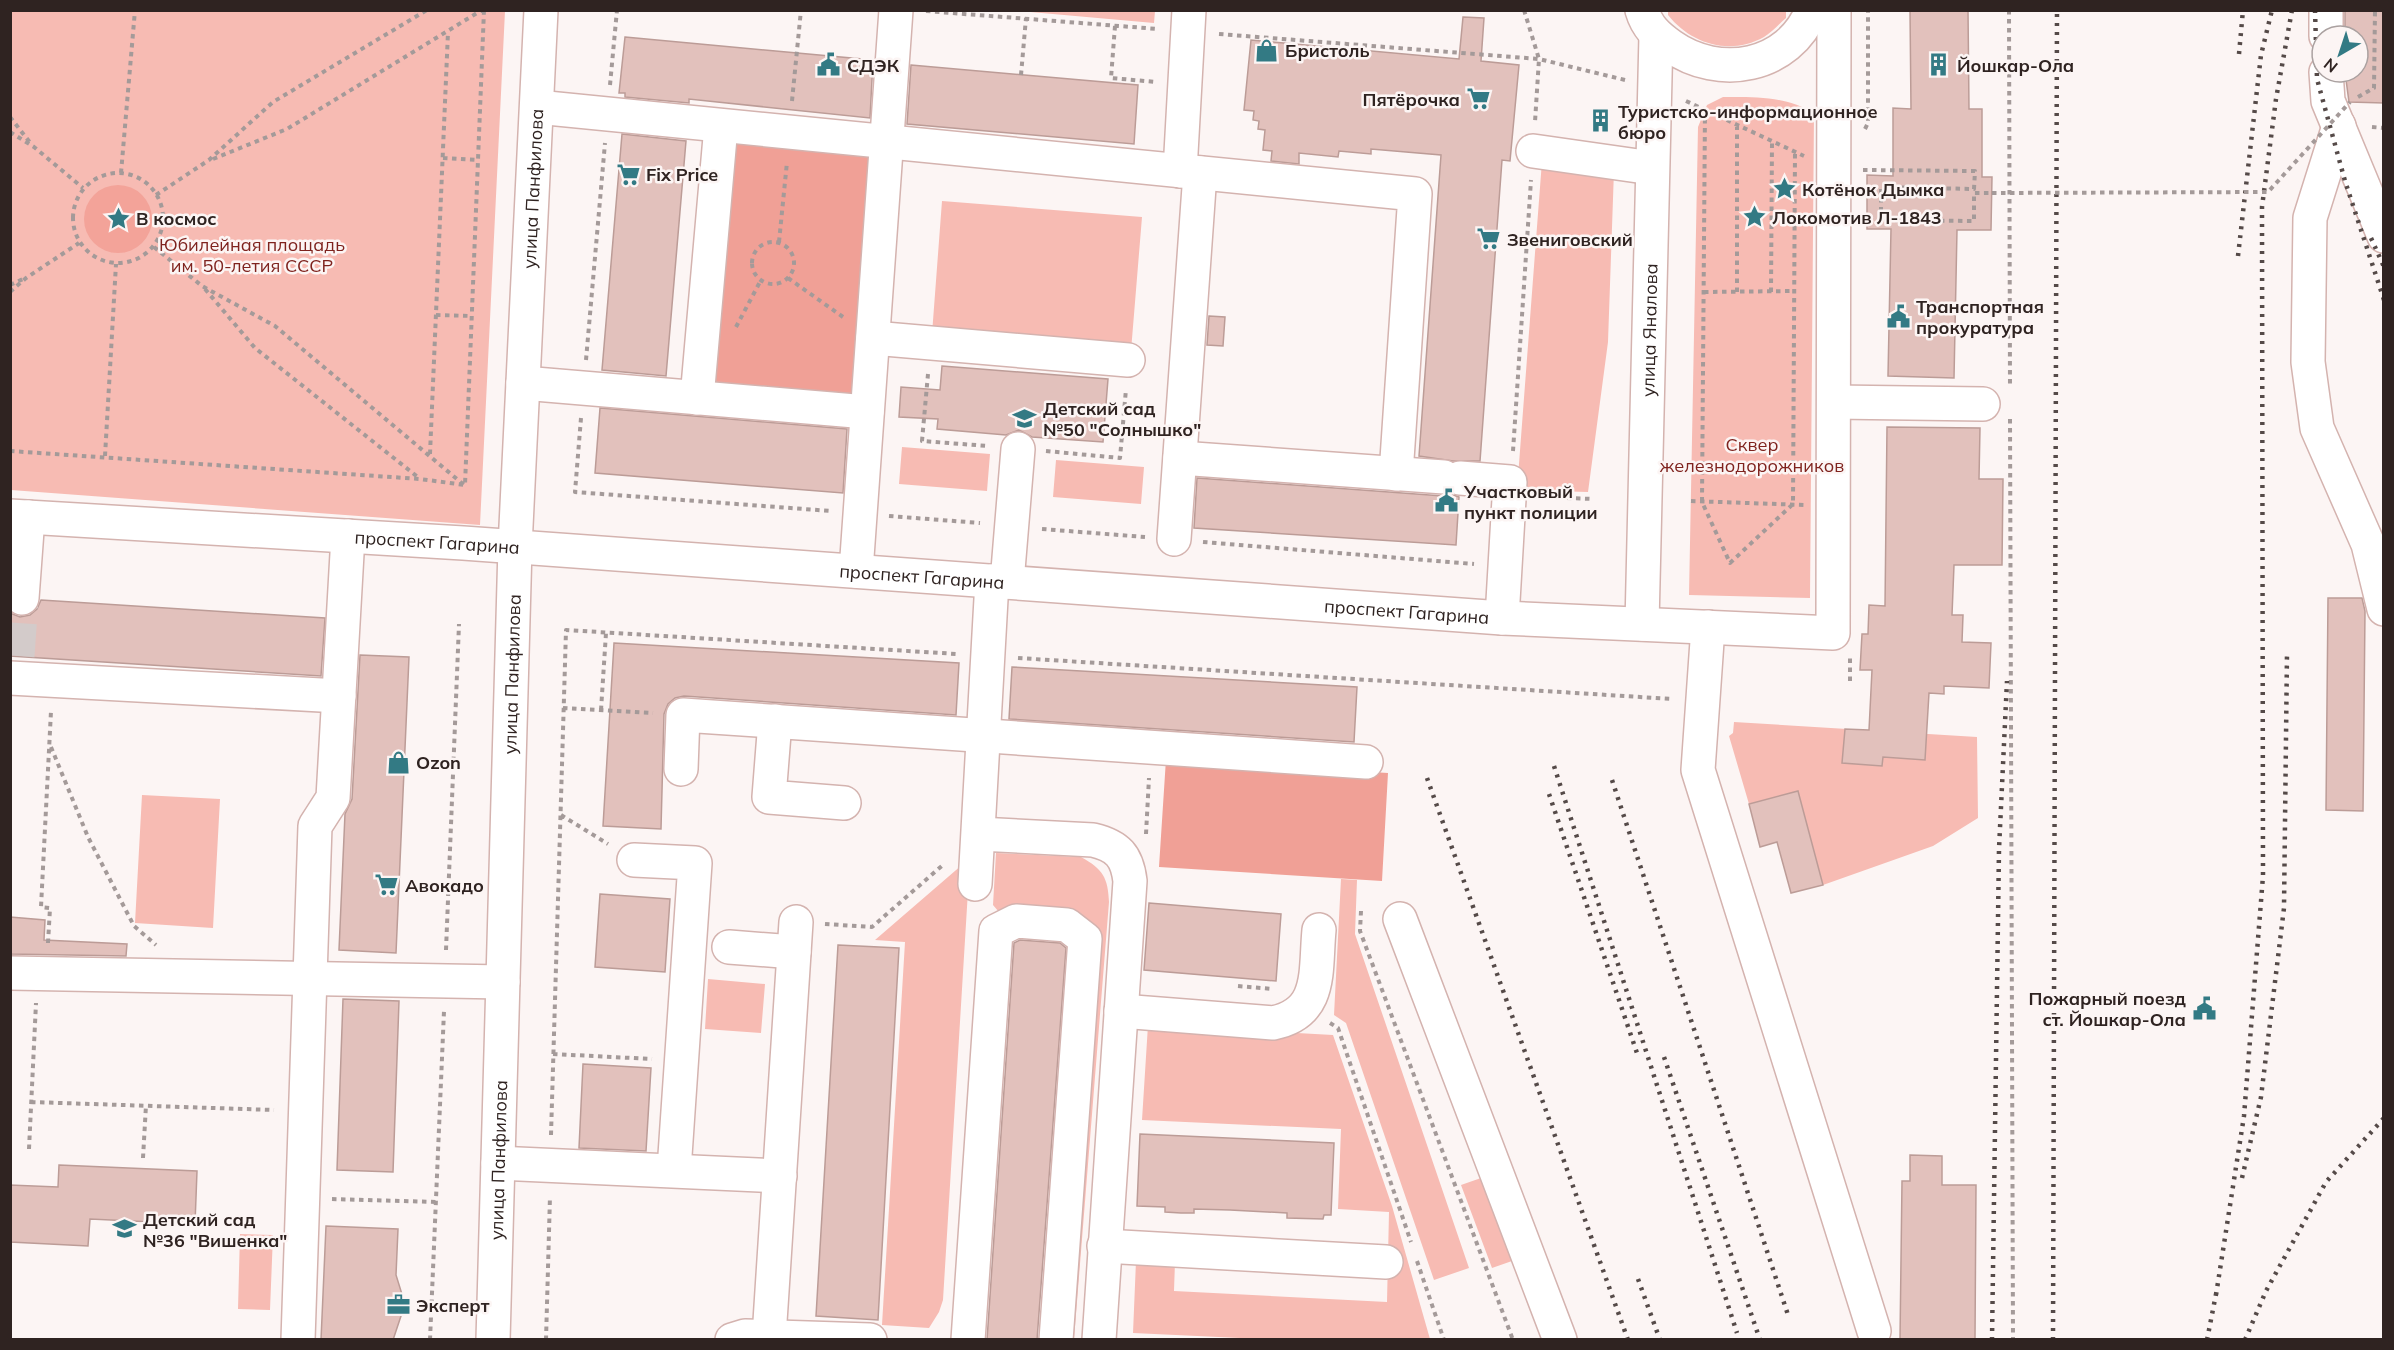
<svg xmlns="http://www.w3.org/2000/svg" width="2394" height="1350" viewBox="0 0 2394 1350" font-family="Mulish,sans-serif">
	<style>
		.green { fill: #f7bbb3 }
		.forest { fill: #f0a096 }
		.water { fill: #f3a399 }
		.building { fill: #e2c1bc; stroke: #bc9c97; stroke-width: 1.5 }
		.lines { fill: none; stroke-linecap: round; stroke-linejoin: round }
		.minor-tunnel { stroke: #d3cbca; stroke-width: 33; stroke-dasharray: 33 16; stroke-linecap: butt }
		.minor-casing { stroke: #d4b3af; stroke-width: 36 }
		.major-casing { stroke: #d4b3af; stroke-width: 36 }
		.path { stroke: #a49a99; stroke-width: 4; stroke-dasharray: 4.5 4.5; stroke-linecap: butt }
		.minor { stroke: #fff; stroke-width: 33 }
		.major { stroke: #fff; stroke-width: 33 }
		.rail { stroke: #554a48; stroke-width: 4.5; stroke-dasharray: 3 6; stroke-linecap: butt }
		.path-bridge { stroke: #a49a99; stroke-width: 4; stroke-dasharray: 4.5 4.5; stroke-linecap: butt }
		.labels { text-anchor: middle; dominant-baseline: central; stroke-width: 5; stroke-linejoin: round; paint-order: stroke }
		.poi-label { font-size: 18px; font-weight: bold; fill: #2f2321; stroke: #fcf5f4; text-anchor: start }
		.street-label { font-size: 18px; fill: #2f2321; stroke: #fcf5f4 }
		.park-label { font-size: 18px; fill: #7f231e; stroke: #fcf5f4 }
	</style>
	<rect width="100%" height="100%" fill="#fcf5f4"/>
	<!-- green -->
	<path class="green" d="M10 11H505L480 525 11 490Z
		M1019 11 1155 10V11L1154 23Z
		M1668 11H1786V18C1779 24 1772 32 1764 37 1730 56 1691 44 1668 15Z
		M1723 97C1757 97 1784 96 1814 113L1810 598 1689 595 1698 127 1707 105Z
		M1542 161 1614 170 1608 342 1588 492 1517 490Z
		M942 201 1142 217 1131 351 932 334Z
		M902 447 990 454 987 491 899 484Z
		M1056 460 1144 467 1141 504 1053 497Z
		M1734 722 1977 737 1978 818 1933 846 1823 885 1798 792 1749 804 1729 736 1733 733Z
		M142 795 220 799 213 928 135 923Z
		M996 853 1081 857C1103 869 1108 878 1109 902L1074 1339H1060L1089 930 1004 918 993 905Z
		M970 858 943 1300 939 1312 929 1328 882 1325 905 942 875 940Z
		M1341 879 1357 880 1355 934 1469 1268 1434 1280 1346 1023 1334 1015Z
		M708 979 765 984 761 1033 705 1029Z
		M1148 1025 1333 1035 1392 1206 1430 1339 1282 1340 1133 1333 1136 1261 1175 1262 1174 1291 1387 1302 1389 1212 1338 1209 1341 1129 1142 1120Z
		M1481 1178 1512 1261 1492 1268 1461 1185Z
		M240 1234 273 1235 270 1310 238 1309Z"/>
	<!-- forest -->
	<path class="forest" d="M736 138 875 150 854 398 715 386Z
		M1166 759 1388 773 1382 881 1159 867Z"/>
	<!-- water -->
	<path class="water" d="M84 219a34 34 0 1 1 68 0a34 34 0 1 1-68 0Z"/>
	<!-- building -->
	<path class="building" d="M1910 10H1968L1969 109H1982V177H1992L1991 230H1957L1954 378 1888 376 1891 229H1867V175L1893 176V108L1911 109Z
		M2345 10H2384V103L2349 102 2345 72H2358V36H2345Z
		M1463 17 1484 18 1481 61 1519 65 1510 161 1502 160 1480 461H1453L1419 456 1441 155 1371 149V154L1339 151 1338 157 1299 153V164L1271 161 1272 151 1263 150 1265 130 1258 129 1259 121 1253 120 1254 111 1244 110 1251 40 1459 59Z
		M625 37 873 60 870 118 689 99V103L625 97V93H619Z
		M911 65 1138 85 1134 144 907 124Z
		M622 134 686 141 666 376 602 370Z
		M1209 316 1225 317 1223 346 1207 345Z
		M942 366 1108 379 1103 442 1032 437 1019 430 1006 435 937 429 938 419 899 417 901 387 940 390Z
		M600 408 847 429 843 493 595 473Z
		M1887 427 1980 428 1979 479H2003L2002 565H1954L1952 615H1963L1962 642 1991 643 1989 688 1944 686V694L1929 693 1925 760 1883 757 1882 766 1842 763 1845 729 1869 730 1872 670H1860L1862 634H1868L1869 605 1885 606Z
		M1197 478 1443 496 1451 494 1459 497 1456 545 1194 528Z
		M2328 598H2362L2365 611 2363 811 2326 810Z
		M41 600 325 618 321 676 10 656V613L20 617 30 615 37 609Z
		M614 643 959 663 956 715 684 696 675 698 668 704 664 714 661 829 603 826Z
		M360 655 409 657 396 953 339 950 345 814 352 799Z
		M1012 667 1357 687 1354 742 1009 719Z
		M1798 791 1823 885 1791 893 1777 842 1760 847 1749 804Z
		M600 894 670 899 665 972 595 967Z
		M1149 903 1281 914 1276 981 1144 970Z
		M10 917 45 920 44 940 127 944 126 956 10 954Z
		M1020 940 1060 943 1066 948 1037 1340H987L1014 943Z
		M838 945 899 948 878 1320 816 1316Z
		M343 999 399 1001 393 1172 337 1170Z
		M583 1064 651 1068 646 1151 579 1148Z
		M1140 1134 1334 1143 1331 1215H1324L1323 1219 1287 1218V1213L1230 1210 1194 1209V1213H1181L1165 1212V1207L1137 1206Z
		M1910 1155 1942 1156V1185H1976L1975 1340H1900L1902 1181H1910Z
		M59 1165 197 1171 195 1224 90 1219 88 1246 10 1242V1185L58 1187Z
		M326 1226 398 1229 396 1275 405 1304 393 1340H321Z"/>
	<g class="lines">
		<!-- minor-tunnel -->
		<path class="minor-tunnel" d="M18 656 22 598"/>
		<defs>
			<g id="minor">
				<path d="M2326 10V36"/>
				<path d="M2326 72 2328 101 2384 236"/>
				<path d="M537 107 1415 194 1396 474"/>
				<path d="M2339 126 2310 218 2308 362 2317 428 2368 544 2384 609"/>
				<path d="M1533 151 1652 168"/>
				<path d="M1180 171 1189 10"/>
				<path d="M873 338 1128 360"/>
				<path d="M523 383 867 412"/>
				<path d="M697 398 721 126"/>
				<path d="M1834 402 1983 404"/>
				<path d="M1180 458 1444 477"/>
				<path d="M1460 478 1510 482 1502 618"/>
				<path id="s1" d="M10 516 463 543 1502 618 1833 633 1834 10"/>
				<path d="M1174 539 1200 173"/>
				<path d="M856 571 896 10"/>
				<path d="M1007 582 1018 449"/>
				<path d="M22 598 28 517"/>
				<path id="s2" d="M1642 624 1656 35"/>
				<path d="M1708 627 1698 770 1874 1331"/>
				<path d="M10 678 339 696"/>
				<path d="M775 721 769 797 844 803"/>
				<path d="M681 769 683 715 1366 762"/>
				<path d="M979 834 1093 840C1118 846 1127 856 1130 881L1099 1340"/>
				<path d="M634 860 695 863 674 1170"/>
				<path d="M975 884 992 581"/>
				<path d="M1400 919 1560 1340"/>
				<path d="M729 947 794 952"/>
				<path d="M10 973 503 982"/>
				<path d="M1121 1011 1273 1023C1323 1013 1315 971 1319 930"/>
				<path d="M498 1163 780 1176"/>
				<path d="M1104 1246 1386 1262"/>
				<path d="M769 1337 796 922"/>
				<path d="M298 1340 315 826 333 798 348 536"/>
				<path d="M732 1340 745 1336 870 1340"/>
				<path d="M968 1340 996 931 1016 921 1067 925 1085 939 1056 1340"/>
			</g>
			<g id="major">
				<path d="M1642 10C1647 27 1657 36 1671 46 1719 80 1789 68 1812 10"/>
				<path id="s3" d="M493 1340 515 547 541 10"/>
			</g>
		</defs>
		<!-- minor casing -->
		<use href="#minor" class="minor-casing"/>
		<!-- major casing -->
		<use href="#major" class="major-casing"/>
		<!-- path -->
		<path class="path" d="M1524 10 1539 59 1535 122
			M2009 10 2010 388
			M926 11 1158 29
			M1115 26 1111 78 1156 82
			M1219 34 1539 59 1625 80
			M1021 75 1026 18
			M610 85 617 10
			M2358 97 2374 88 2375 10
			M792 101 801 10
			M1686 101 1804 156
			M1705 110 1702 502 1730 563 1793 504 1795 151
			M10 117 32 145
			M2372 127 2384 128
			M1865 129 1868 123V10
			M10 132 34 147 83 188
			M443 158 478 160
			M213 159 287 129 482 10
			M1863 170 1975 171 1974 189 1881 187V220L1974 221V193H1992
			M73 218a45 45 0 1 1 90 0a45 45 0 1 1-90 0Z
			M121 173 135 10
			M156 195 209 160 273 102 427 10
			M779 242 787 162
			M752 263a21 21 0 1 1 42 0a21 21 0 1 1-42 0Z
			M154 247 202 286 275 326 464 485
			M788 278 843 317
			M10 285 23 279
			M205 289 255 348 419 478
			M10 292 26 278 79 243
			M1704 292 1794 291
			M1737 292V124
			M1771 292 1772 141
			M436 315 472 316
			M736 327 761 280
			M586 360 605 143
			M928 374 922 441 988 446
			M581 418 575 492 831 511
			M2010 419 2013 1340
			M10 451 420 479 465 485 484 10
			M1046 451 1120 458 1126 389
			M1513 451 1531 180
			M430 454 448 32
			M105 456 116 264
			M1540 497 1593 499
			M1691 501 1804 505
			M889 516 980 523
			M1042 529 1145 537
			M1203 542 1474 564
			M1018 658 1672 699
			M1850 681V656
			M563 708 653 713
			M601 710 606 633
			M51 747 88 837 134 926 156 945
			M561 815 608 844
			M1146 834 1149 778
			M1361 911 1360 931 1513 1340
			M825 924 872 927 944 864
			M48 943 50 908 41 907 51 711
			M446 950 459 624
			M1238 986 1273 989
			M1330 1023 1338 1028 1411 1242
			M553 1054 652 1059
			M31 1102 274 1110
			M551 1135 566 630 957 654
			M29 1149 36 1003
			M143 1158 146 1105
			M332 1199 436 1202
			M1417 1261 1444 1340
			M430 1340 444 1011
			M546 1340 550 1196"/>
		<!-- minor -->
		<use href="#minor" class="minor"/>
		<!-- major -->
		<use href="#major" class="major"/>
		<!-- rail -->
		<path class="rail" d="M2315 10 2317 79 2345 181 2384 300
			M2239 54 2243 10
			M2371 238 2384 267
			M2238 256 2261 55 2272 10
			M1554 766 1737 1333
			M1427 778 1628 1340
			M1612 780 1789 1318
			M1549 794 1638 1056
			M1664 1057 1760 1340
			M2242 1178 2261 1097 2284 908 2287 653
			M1638 1279 1660 1340
			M2216 1295 2244 1116 2263 876 2262 207 2276 99 2292 10
			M1992 1340 1999 849 2007 681
			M2053 1340 2057 10
			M2207 1340 2217 1289
			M2245 1340 2266 1291 2326 1182 2384 1118
			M2296 1340V1338"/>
		<!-- path-bridge -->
		<path class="path-bridge" d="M1992 193 2268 192 2350 102"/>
	</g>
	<!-- icons -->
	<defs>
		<symbol id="shop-bare" viewBox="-9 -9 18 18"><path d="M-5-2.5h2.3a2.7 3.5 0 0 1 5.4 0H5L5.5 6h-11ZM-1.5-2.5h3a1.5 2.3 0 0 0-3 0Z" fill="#337a84" stroke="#fcf5f4" stroke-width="2.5" paint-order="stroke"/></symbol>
		<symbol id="civic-bare" viewBox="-9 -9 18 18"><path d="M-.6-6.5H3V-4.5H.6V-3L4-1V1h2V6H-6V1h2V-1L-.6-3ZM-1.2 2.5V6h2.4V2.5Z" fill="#337a84" stroke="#fcf5f4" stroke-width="2.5" paint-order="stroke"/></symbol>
		<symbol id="building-bare" viewBox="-9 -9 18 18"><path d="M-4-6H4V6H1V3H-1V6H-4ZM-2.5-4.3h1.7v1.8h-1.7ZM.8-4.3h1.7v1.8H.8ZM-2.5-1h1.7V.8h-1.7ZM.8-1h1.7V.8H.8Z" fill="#337a84" stroke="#fcf5f4" stroke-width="2.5" paint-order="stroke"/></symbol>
		<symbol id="supermarket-bare" viewBox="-9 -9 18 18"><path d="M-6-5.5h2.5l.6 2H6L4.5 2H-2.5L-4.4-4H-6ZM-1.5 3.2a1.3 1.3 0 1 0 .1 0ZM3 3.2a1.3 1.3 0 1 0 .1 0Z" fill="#337a84" stroke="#fcf5f4" stroke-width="2.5" paint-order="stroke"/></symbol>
		<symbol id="sight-bare" viewBox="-9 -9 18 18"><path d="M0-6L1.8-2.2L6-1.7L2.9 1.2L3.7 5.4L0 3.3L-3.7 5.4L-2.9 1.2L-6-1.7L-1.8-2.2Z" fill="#337a84" stroke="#fcf5f4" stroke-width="2.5" paint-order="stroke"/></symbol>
		<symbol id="school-bare" viewBox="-9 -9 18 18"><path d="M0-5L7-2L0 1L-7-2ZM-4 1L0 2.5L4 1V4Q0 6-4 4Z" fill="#337a84" stroke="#fcf5f4" stroke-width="2.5" paint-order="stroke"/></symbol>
		<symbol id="office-bare" viewBox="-9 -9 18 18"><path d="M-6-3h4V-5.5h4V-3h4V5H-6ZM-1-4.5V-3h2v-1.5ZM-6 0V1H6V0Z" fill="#337a84" stroke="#fcf5f4" stroke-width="2.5" paint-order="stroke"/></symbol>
	</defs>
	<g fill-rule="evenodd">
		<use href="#shop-bare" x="1250" y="34" width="33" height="33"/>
		<use href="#civic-bare" x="812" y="48" width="33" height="33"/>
		<use href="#building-bare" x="1922" y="48" width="33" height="33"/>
		<use href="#supermarket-bare" x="1462" y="82" width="33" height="33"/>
		<use href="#building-bare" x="1584" y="104" width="33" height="33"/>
		<use href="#supermarket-bare" x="612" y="158" width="33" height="33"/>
		<use href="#sight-bare" x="1768" y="172" width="33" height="33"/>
		<use href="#sight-bare" x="1738" y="200" width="33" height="33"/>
		<use href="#sight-bare" x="102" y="202" width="33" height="33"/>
		<use href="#supermarket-bare" x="1472" y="222" width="33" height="33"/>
		<use href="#civic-bare" x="1882" y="300" width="33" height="33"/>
		<use href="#school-bare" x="1008" y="402" width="33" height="33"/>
		<use href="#civic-bare" x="1430" y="484" width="33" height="33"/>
		<use href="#shop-bare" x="382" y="746" width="33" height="33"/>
		<use href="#supermarket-bare" x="370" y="868" width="33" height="33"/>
		<use href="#civic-bare" x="2188" y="992" width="33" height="33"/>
		<use href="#school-bare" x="108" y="1212" width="33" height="33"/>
		<use href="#office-bare" x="382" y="1288" width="33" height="33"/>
	</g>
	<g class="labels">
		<!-- poi labels -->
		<g class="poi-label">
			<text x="1285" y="50">Бристоль</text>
			<text x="847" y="65">СДЭК</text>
			<text x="1957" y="65">Йошкар-Ола</text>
			<text x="1460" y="99" text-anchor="end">Пятёрочка</text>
			<text x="1618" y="111">Туристско-информационное<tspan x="1618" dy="21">бюро</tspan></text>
			<text x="646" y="174">Fix Price</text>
			<text x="1802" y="189">Котёнок Дымка</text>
			<text x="1772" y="217">Локомотив Л-1843</text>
			<text x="136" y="218">В космос</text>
			<text x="1507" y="239">Звениговский</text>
			<text x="1916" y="306">Транспортная<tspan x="1916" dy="21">прокуратура</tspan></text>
			<text x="1043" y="408">Детский сад<tspan x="1043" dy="21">№50 "Солнышко"</tspan></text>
			<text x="1464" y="491">Участковый<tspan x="1464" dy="21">пункт полиции</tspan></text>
			<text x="416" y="762">Ozon</text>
			<text x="405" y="885">Авокадо</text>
			<text x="2186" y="998" text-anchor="end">Пожарный поезд<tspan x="2186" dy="21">ст. Йошкар-Ола</tspan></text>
			<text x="143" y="1219">Детский сад<tspan x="143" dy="21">№36 "Вишенка"</tspan></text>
			<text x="416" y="1305">Эксперт</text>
		</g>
		<!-- street labels -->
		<g class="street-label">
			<text stroke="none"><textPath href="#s3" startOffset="1152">улица Панфилова</textPath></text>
			<text stroke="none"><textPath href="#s2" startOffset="294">улица Яналова</textPath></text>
			<text stroke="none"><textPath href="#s1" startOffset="428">проспект Гагарина</textPath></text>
			<text stroke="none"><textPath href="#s1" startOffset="914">проспект Гагарина</textPath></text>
			<text stroke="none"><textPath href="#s1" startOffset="1400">проспект Гагарина</textPath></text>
			<text stroke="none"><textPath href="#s3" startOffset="666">улица Панфилова</textPath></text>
			<text stroke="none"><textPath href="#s3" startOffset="180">улица Панфилова</textPath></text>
		</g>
		<!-- park labels -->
		<g class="park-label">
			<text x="252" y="244">Юбилейная площадь<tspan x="252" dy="21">им. 50-летия СССР</tspan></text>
			<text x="1752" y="444">Сквер<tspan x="1752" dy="21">железнодорожников</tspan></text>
		</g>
	</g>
	<!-- border -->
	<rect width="2394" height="1350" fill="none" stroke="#2f2321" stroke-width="24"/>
	<!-- north arrow -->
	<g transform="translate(2340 54) rotate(219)"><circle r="28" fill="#fcf5f4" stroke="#aaa1a0" stroke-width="1.5"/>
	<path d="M0-4.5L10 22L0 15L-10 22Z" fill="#337a84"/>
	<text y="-9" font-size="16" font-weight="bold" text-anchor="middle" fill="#2f2321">N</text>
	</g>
</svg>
